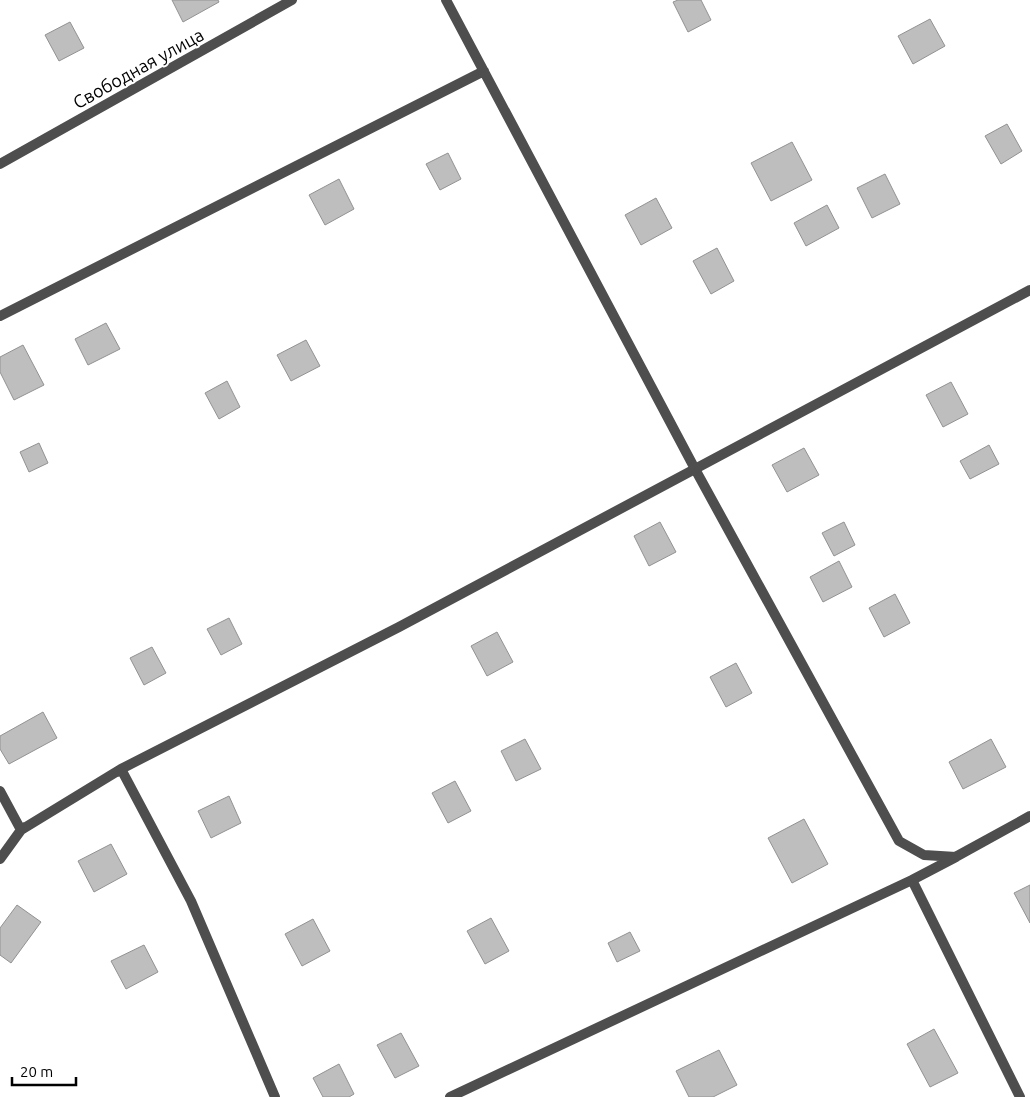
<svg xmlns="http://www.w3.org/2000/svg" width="1030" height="1097" viewBox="0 0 1030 1097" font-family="Ubuntu,sans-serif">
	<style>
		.building { fill: #bebebe; stroke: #929292 }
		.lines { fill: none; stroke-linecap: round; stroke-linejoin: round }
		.minor { stroke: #4e4e4e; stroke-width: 10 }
		.labels { text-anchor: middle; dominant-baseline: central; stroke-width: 4; stroke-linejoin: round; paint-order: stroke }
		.street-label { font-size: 18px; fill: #000; stroke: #fff }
	</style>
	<rect width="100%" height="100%" fill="#fff"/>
	<!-- building -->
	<path class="building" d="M172 0H218L219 2 183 22Z
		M678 0H701L711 20 688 32 673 2Z
		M930 19 945 46 913 64 898 36Z
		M70 22 84 48 59 61 45 35Z
		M1007 124 1022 151 1001 164 985 136Z
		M792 142 812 180 771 201 751 163Z
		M448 153 461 179 440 190 426 164Z
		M885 174 900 204 872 218 857 188Z
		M339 179 354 209 325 225 309 195Z
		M656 198 672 228 641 245 625 215Z
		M827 205 839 228 806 246 794 223Z
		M717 248 734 281 711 294 693 261Z
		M106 323 120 349 88 365 75 339Z
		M306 340 320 366 291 381 277 355Z
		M23 345 44 385 14 400 0 372V357Z
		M227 381 240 407 219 419 205 393Z
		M951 382 968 414 943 427 926 395Z
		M39 443 48 463 29 472 20 452Z
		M989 445 999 464 970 479 960 461Z
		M804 448 819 475 787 492 772 465Z
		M660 522 676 552 649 566 634 536Z
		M844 522 855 545 834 556 822 533Z
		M839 561 852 587 823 602 810 577Z
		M895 594 910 623 884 637 869 608Z
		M229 618 242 644 221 655 207 629Z
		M497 632 513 662 487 676 471 646Z
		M152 647 166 673 144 685 130 658Z
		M736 663 752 693 726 707 710 677Z
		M43 712 57 738 9 764 0 749V736Z
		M525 739 541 769 516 781 501 751Z
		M991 739 1006 767 963 789 949 762Z
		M455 781 471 811 448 823 432 793Z
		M229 796 241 823 211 838 198 811Z
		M804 819 828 864 792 883 768 838Z
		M111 844 127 874 94 892 78 861Z
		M1030 885V923L1014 893Z
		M17 905 41 922 11 963 0 955V928Z
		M491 918 509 951 485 964 467 931Z
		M313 919 330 951 302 966 285 934Z
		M630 932 640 951 617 962 608 943Z
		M144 945 158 972 126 989 111 961Z
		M934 1029 958 1073 930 1087 907 1044Z
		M401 1033 419 1066 395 1078 377 1045Z
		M719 1050 737 1085 713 1097H689L676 1071Z
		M339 1064 354 1094 349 1097H323L313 1078Z"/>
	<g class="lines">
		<!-- minor -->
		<path class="minor" d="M446 0 695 469 899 841 924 855 956 857 912 880 450 1097
			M0 164 292 0
			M0 316 484 71
			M117 772 121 769 191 901 275 1097
			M0 791 21 830 25 827
			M0 859 21 830 121 769 399 627 1030 290
			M950 860 1030 816
			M912 880 1020 1097"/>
	</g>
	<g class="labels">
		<!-- street labels -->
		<g class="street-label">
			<text transform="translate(138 68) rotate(-29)">Свободная улица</text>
		</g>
	</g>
	<!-- scale -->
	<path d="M12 1077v8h64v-8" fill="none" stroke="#000000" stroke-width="2.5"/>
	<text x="20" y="1077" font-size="15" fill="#000000" stroke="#ffffff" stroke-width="4" paint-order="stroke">20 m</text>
</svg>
